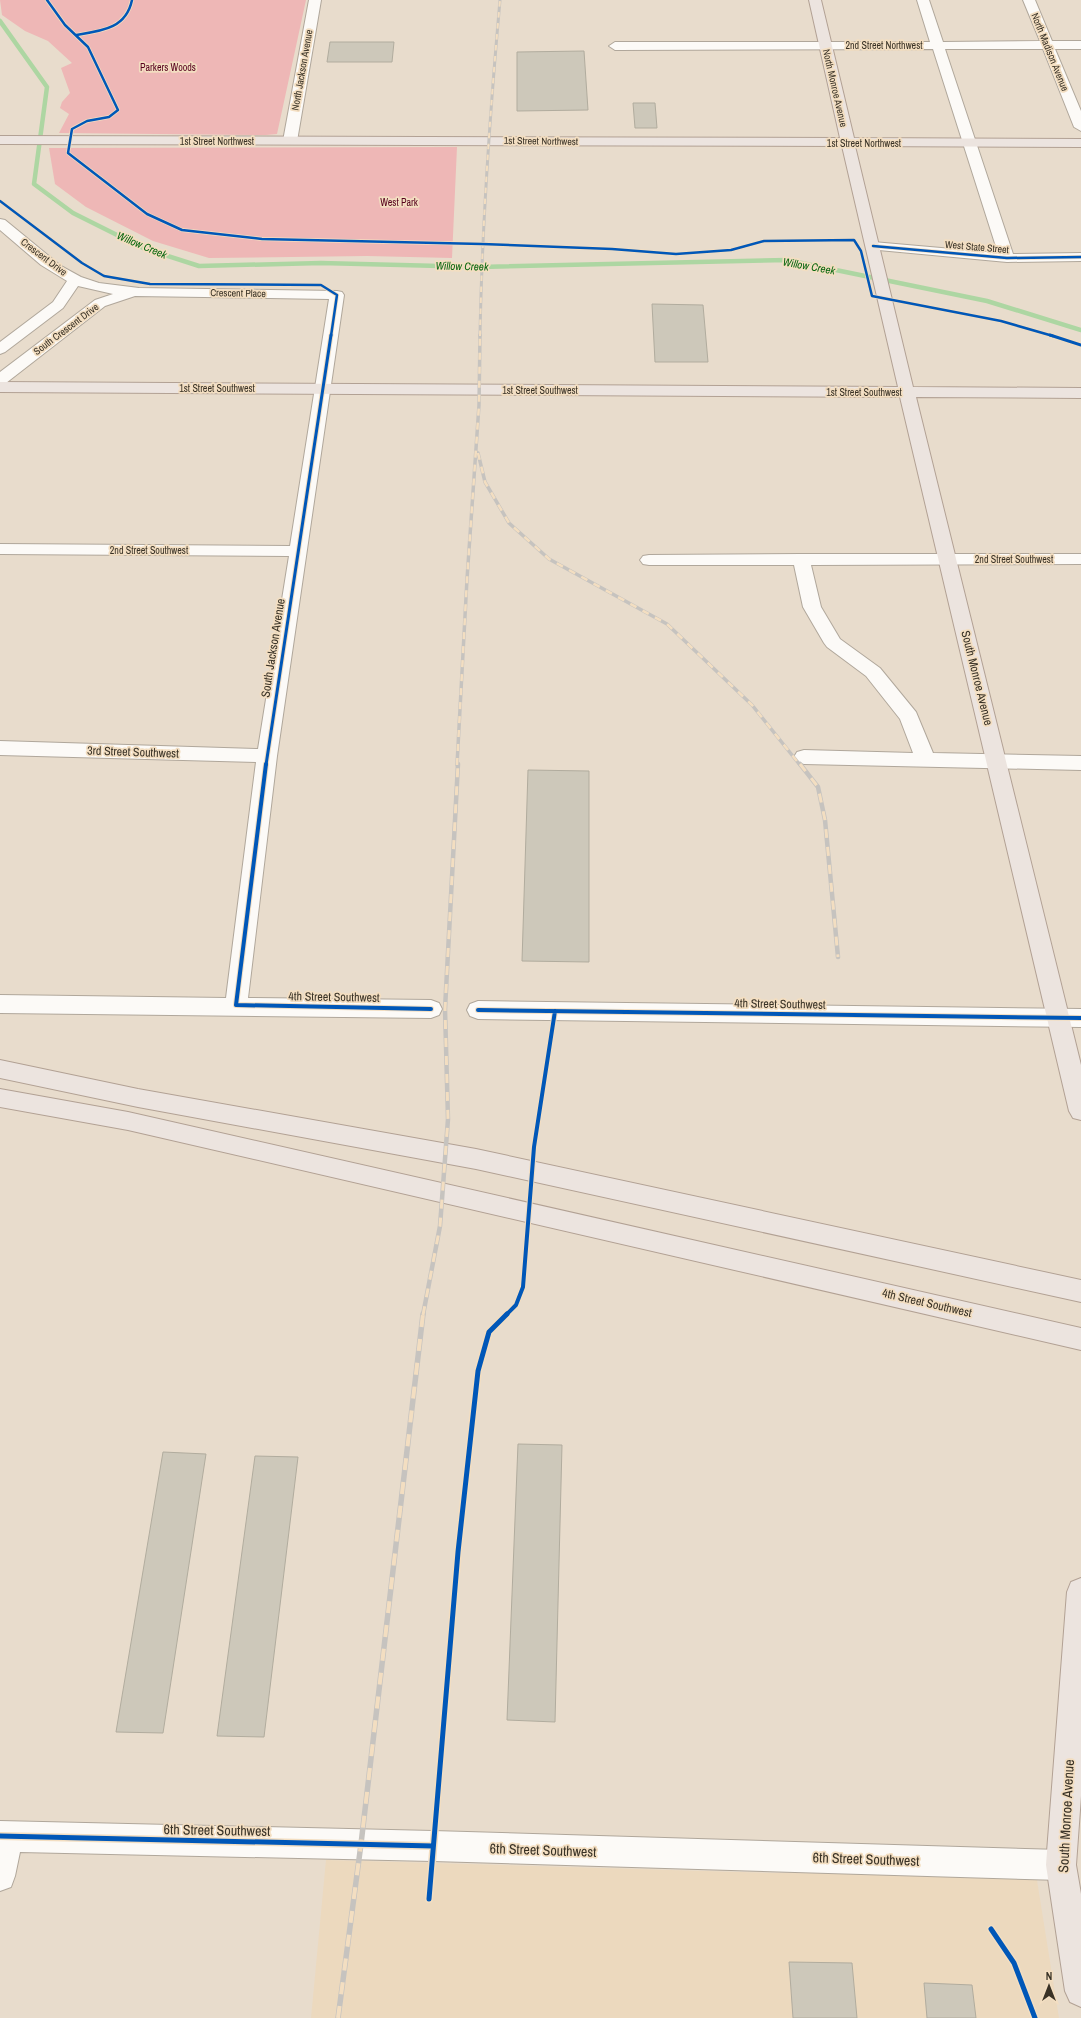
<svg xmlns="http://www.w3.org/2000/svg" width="1081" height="2018" viewBox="0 0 1081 2018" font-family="'Archivo Narrow',sans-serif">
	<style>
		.built { fill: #ecd9be }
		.green { fill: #eeb7b6 }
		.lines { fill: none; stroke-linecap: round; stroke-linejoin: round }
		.stream { stroke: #add6a2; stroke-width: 4.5 }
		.building { fill: #cdc8ba; stroke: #b1ac9e }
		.minor-casing { stroke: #b0a79b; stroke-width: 2 }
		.major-casing { stroke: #b2a194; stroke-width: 2 }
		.minor { fill: #fcfaf7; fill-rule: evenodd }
		.major { fill: #ece4df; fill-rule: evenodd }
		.rail-far3-casing { stroke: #c6c3bf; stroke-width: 3 }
		.rail-far2-casing { stroke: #c6c3bf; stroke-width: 3.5 }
		.rail-far1-casing { stroke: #c6c3bf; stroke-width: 4.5 }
		.rail-casing { stroke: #c6c3bf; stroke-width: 5.5 }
		.rail-far3 { stroke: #f3dec1; stroke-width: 2; stroke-dasharray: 5.5; stroke-linecap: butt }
		.rail-far2 { stroke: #f3dec1; stroke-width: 2.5; stroke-dasharray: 7; stroke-linecap: butt }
		.rail-far1 { stroke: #f3dec1; stroke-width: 3; stroke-dasharray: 9; stroke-linecap: butt }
		.rail { stroke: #f3dec1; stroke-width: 4; stroke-dasharray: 12; stroke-linecap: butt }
		.cycleway-far3-casing { stroke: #f3dec1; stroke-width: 4 }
		.cycleway-far2-casing { stroke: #f3dec1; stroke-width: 5 }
		.cycleway-far1-casing { stroke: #f3dec1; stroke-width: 6 }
		.cycleway-casing { stroke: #f3dec1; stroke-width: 8 }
		.cycleway-far3 { stroke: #0057b8; stroke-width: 2.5 }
		.cycleway-far2 { stroke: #0057b8; stroke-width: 3 }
		.cycleway-far1 { stroke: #0057b8; stroke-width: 4 }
		.cycleway { stroke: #0057b8; stroke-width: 5 }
		.labels { text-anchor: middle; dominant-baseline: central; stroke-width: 3.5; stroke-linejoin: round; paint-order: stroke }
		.far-street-label { font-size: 10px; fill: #393226; stroke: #f3dec1 }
		.far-park-label { font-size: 10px; fill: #56011d; stroke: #f3dec1 }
		.far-water-label { font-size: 11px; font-style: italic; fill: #07660d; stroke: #f3dec1 }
		.street-label { font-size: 12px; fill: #393226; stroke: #f3dec1 }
		.near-street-label { font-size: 14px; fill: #393226; stroke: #f3dec1 }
	</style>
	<rect width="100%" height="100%" fill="#e8dccc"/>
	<!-- built -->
	<path class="built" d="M326 1860 773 1873 1036 1874 1059 2018H311Z"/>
	<!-- green -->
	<path class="green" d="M0 0H306L277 134 266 135 59 133 69 114 60 108 62 102 70 93 61 68 72 63 48 41 25 31 2 15Z
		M457 147 452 258 367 256 209 258 153 241 86 207 55 184 49 148Z"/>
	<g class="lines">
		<!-- stream -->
		<path class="stream" d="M0 21 47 87 34 184 73 213 143 248 199 266 321 263 480 267 787 260 987 301 1081 330"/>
	</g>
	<!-- building -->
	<path class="building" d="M330 42H394L392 62H327Z
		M584 51 588 110 517 111V52Z
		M633 103H655L657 128H635Z
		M652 304 703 305 708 362H655Z
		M528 770 589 771V962L522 961Z
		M518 1444 562 1445 555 1722 507 1720Z
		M163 1452 206 1454 163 1733 116 1732Z
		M255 1456 298 1457 264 1737 217 1736Z
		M789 1962 852 1963 857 2018H793Z
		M924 1983 972 1985 976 2018H927Z"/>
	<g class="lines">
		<defs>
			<path id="minor" d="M309 0H321L297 141 295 144H285L283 141Z
				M917 0H929L943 42 1040 41 1023 0H1035L1052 41H1081V49H1055L1081 111V131L1074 127 1043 49H945L1013 254 1081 253V261L1007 262 868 249 866 246 868 243 873 242 998 253 933 49 615 50 609 46 615 42H930Z
				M0 219 5 220 61 266 81 277 99 283 139 288 337 291 342 292 344 295 277 756 248 998 431 1000 439 1003 442 1009 439 1015 431 1018 0 1013V995L226 998 256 762 0 755V741L258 749 289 556 0 554V544L290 546 329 299 135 296 105 306 6 383 0 385V372L95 300 113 294 78 286 63 308 5 352 0 354V342L53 302 67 281 41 265 0 230Z
				M801 554H1081V564L811 565 821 607 840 639 880 668 916 712 933 753 1081 756V770L804 764 797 762 794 757 797 752 804 750 913 753 900 719 866 676 827 647 824 643 803 607 794 565H649L643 564 640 560 643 556 649 555Z
				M478 1001 1081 1009V1027L478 1019 470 1016 467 1010 470 1004Z
				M0 1821 433 1831 1061 1850 1072 1854 1076 1865 1072 1876 1061 1880 433 1861 20 1852 15 1876 11 1887 0 1891Z"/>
			<path id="major" d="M809 0H821L854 138 1081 139V147L855 146 913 387 1081 388V398L916 397 1081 1065V1120L1073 1118 1069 1111 900 397 0 392V382L898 387 842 146 0 144V136L840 138Z
				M0 1060 138 1089 476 1149 1081 1280V1302L476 1169 138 1107 0 1078Z
				M0 1089 128 1112 1081 1328V1350L128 1130 0 1107Z
				M1081 1578V1796L1076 1865 1081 1894V2007L1070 2002 1065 1991 1046 1865 1067 1592 1071 1582Z"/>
		</defs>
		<!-- minor casing -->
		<use href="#minor" class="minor-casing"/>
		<!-- major casing -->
		<use href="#major" class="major-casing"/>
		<!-- minor -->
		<use href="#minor" class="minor"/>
		<!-- major -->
		<use href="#major" class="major"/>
		<defs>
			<path id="rail-far3" d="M480 336C482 223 490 112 500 0"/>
			<path id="rail-far2" d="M478 453 485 482 509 523 549 559 667 624 752 705 800 765
				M457 765 467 579 479 405 480 335"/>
			<path id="rail-far1" d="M800 764 818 787 825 820 838 957
				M423 1315 440 1226 448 1119 445 1009 458 764"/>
			<path id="rail" d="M338 2018 361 1844 423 1314"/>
		</defs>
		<!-- rail-far3 casing -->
		<use href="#rail-far3" class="rail-far3-casing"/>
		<!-- rail-far2 casing -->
		<use href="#rail-far2" class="rail-far2-casing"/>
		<!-- rail-far1 casing -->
		<use href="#rail-far1" class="rail-far1-casing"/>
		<!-- rail casing -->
		<use href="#rail" class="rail-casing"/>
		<!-- rail-far3 -->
		<use href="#rail-far3" class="rail-far3"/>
		<!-- rail-far2 -->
		<use href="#rail-far2" class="rail-far2"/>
		<!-- rail-far1 -->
		<use href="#rail-far1" class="rail-far1"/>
		<!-- rail -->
		<use href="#rail" class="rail"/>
		<defs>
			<path id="cycleway-far3" d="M47 0 65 25 88 47 118 110 109 117 87 121 72 129 68 153 147 214 182 230 262 239 482 244 612 249 676 254 731 250 764 241 854 240 861 251 872 296 1001 321 1053 336
				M76 35C101 31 126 29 132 0
				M0 201 82 263 104 276 150 284 321 285 337 295 331 336
				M873 246 1007 258 1081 257"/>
			<path id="cycleway-far2" d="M1050 335 1081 345
				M266 765 331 335"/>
			<path id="cycleway-far1" d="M266 764 236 1005 431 1009
				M478 1010 1081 1018
				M506 1315 516 1305 523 1287 534 1147 555 1011"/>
			<path id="cycleway" d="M0 1836 433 1846
				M429 1899 458 1552 478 1371 489 1332 507 1314
				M991 1929 1014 1963 1035 2018"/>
		</defs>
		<!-- cycleway-far3 casing -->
		<use href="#cycleway-far3" class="cycleway-far3-casing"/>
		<!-- cycleway-far2 casing -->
		<use href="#cycleway-far2" class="cycleway-far2-casing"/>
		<!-- cycleway-far1 casing -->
		<use href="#cycleway-far1" class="cycleway-far1-casing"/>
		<!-- cycleway casing -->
		<use href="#cycleway" class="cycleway-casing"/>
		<!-- cycleway-far3 -->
		<use href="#cycleway-far3" class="cycleway-far3"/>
		<!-- cycleway-far2 -->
		<use href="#cycleway-far2" class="cycleway-far2"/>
		<!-- cycleway-far1 -->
		<use href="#cycleway-far1" class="cycleway-far1"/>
		<!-- cycleway -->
		<use href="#cycleway" class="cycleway"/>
	</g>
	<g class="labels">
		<!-- far-street labels -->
		<g class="far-street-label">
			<text x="884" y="45">2nd Street Northwest</text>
			<text transform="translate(1050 52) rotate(68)">North Madison Avenue</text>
			<text transform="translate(302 70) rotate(-80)">North Jackson Avenue</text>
			<text transform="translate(835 88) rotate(77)">North Monroe Avenue</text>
			<text x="217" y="141">1st Street Northwest</text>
			<text transform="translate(541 141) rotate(1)">1st Street Northwest</text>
			<text x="864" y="143">1st Street Northwest</text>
			<text transform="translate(977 247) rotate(5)">West State Street</text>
			<text transform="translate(44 257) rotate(37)">Crescent Drive</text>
			<text transform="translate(238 293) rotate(1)">Crescent Place</text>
			<text transform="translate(66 329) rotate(-37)">South Crescent Drive</text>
			<text x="217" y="388">1st Street Southwest</text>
			<text x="540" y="390">1st Street Southwest</text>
			<text x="864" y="392">1st Street Southwest</text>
			<text x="149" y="550">2nd Street Southwest</text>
			<text x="1014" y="559">2nd Street Southwest</text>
		</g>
		<!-- far-park labels -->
		<g class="far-park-label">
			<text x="168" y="67">Parkers Woods</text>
			<text x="399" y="202">West Park</text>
		</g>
		<!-- far-water labels -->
		<g class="far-water-label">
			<text transform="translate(142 245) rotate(23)">Willow Creek</text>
			<text transform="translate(462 266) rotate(1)">Willow Creek</text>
			<text transform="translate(809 266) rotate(10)">Willow Creek</text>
		</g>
		<!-- street labels -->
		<g class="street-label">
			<text transform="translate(273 648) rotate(-81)">South Jackson Avenue</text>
			<text transform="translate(977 678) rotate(76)">South Monroe Avenue</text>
			<text transform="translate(133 752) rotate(2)">3rd Street Southwest</text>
			<text transform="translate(334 997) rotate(1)">4th Street Southwest</text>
			<text transform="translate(780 1004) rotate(1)">4th Street Southwest</text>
			<text transform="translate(927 1303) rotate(13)">4th Street Southwest</text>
		</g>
		<!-- near-street labels -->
		<g class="near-street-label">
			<text transform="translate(1066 1816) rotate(-87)">South Monroe Avenue</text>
			<text transform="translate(217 1830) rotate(1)">6th Street Southwest</text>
			<text transform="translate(543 1850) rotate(2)">6th Street Southwest</text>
			<text transform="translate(866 1859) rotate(2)">6th Street Southwest</text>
		</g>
	</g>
	<!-- north arrow -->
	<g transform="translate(1049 1986)" stroke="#f3dec1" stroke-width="3" paint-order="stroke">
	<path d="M0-3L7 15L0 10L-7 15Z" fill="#393226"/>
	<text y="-6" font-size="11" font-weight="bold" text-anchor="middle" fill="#393226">N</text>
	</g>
</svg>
